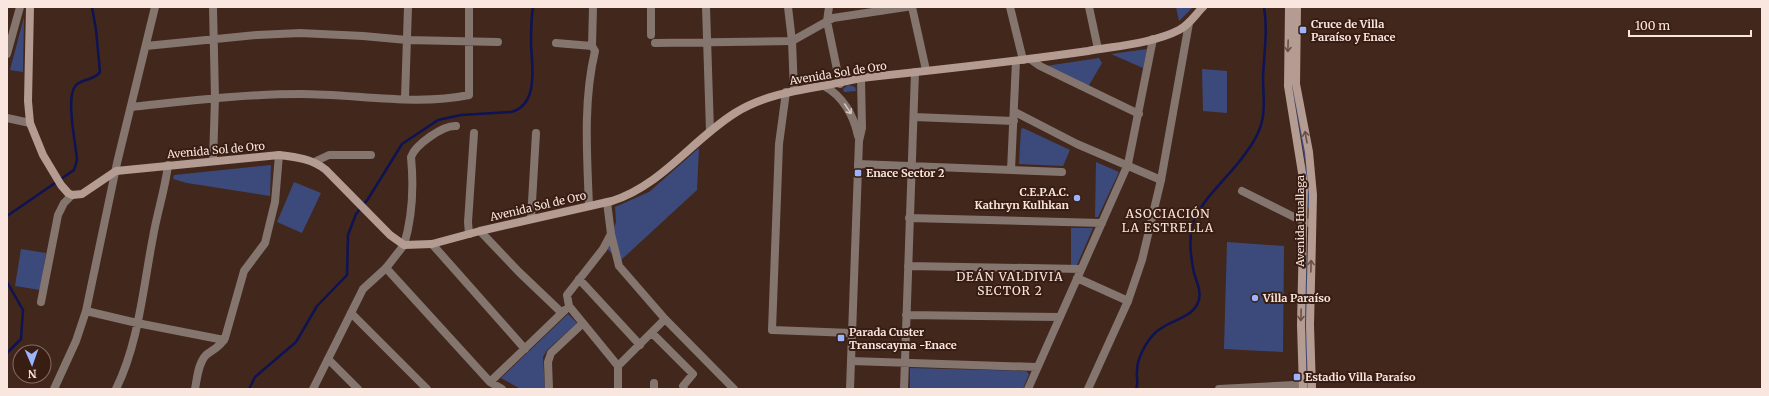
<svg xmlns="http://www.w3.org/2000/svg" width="1769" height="396" viewBox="0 0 1769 396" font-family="Merriweather,serif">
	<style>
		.green { fill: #3c4a7b }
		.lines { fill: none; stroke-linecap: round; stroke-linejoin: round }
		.stream { stroke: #0e1354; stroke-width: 2.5 }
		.minor { stroke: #84756f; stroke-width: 8 }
		.tertiary { stroke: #84756f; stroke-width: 8 }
		.secondary { stroke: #b49c93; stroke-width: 8 }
		.oneway { stroke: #6a5046 }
		.oneway2 { stroke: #d6c4bd }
		.poi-dot { fill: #9db4fd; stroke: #381d13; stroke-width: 1.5 }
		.labels { text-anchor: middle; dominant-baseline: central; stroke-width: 4; stroke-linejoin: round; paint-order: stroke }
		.poi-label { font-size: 11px; font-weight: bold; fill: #f9e6df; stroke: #381d13; text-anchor: start }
		.street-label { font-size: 11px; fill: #f9e6df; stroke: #381d13 }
		.neighbourhood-label { font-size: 12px; letter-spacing: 1px; fill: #f9e6df; stroke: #381d13 }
	</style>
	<rect width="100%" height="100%" fill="#42271c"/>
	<!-- green -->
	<path class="green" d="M1176 7H1193L1179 21Z
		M24 17 23 72 10 70Z
		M1147 49 1143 68 1111 54Z
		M1292 57 1307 160 1310 208H1308L1305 161 1292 86Z
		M1099 58 1102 63 1088 87 1046 66Z
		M1202 69 1227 71V113L1203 111Z
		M848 85 855 87 856 91 844 92 843 89Z
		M1023 128 1070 150 1063 166 1019 164 1021 129Z
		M699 148 697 190 620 261 606 248 616 222 615 207 649 192Z
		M1096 162 1119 172 1098 217H1095Z
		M271 165 270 196 187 183 173 179 174 175Z
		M294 182 321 193 302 233 277 222Z
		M1071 228H1093L1077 265H1071Z
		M1307 237 1308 377H1307L1305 335Z
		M1227 242 1284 246 1283 352 1224 349Z
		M21 249 46 253 40 290 15 286Z
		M568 314 577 323 547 350 543 357 545 389 519 388 501 378Z
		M910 368 1026 371 1029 374 1023 389H910Z"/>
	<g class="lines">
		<!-- stream -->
		<path class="stream" d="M7 216 74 170 77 160C76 144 65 97 76 85 82 79 95 80 100 72L96 30 92 7
			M7 282 23 310 21 339 7 353
			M249 389 255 377 296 342 317 306 347 275 348 235 356 214 368 199 402 144 438 120 461 115 511 112C539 105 532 66 531 44 531 32 531 19 533 7
			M1136 389C1139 383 1136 378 1137 371 1137 358 1146 342 1155 333 1166 321 1188 320 1197 305 1203 294 1197 283 1194 273 1191 259 1189 241 1192 227 1196 204 1231 175 1245 154 1251 146 1257 137 1260 128 1266 112 1263 93 1263 77 1264 53 1268 31 1264 7"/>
		<!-- minor -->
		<path class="minor" d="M651 7V35
			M706 7 710 131
			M829 7 827 21 840 84
			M912 7 926 70
			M1010 7 1023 60
			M1089 7 1098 49
			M556 43 592 46
			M655 43 792 41 833 18 906 7
			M146 46 257 35 300 33 363 36 407 40 498 42
			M7 54 20 7
			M1030 59 1040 66 1139 114
			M786 92 779 144 772 330 852 333
			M405 98 408 7
			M131 107C188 101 244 94 301 94 355 94 416 106 469 95V7
			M1015 112 1077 144 1161 180
			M914 117 1014 121
			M7 118 30 123
			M213 161 215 98 213 7
			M314 162 329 155H371
			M858 164 1062 172
			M1011 170 1016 61
			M1242 191 1304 222 1310 223
			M607 202 611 234 603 249 567 295 569 306 618 366V389
			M589 206C587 155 583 101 595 51L592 46 593 7
			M909 218 1102 223
			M531 219 536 133
			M480 231 519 272 562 313
			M469 234 468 222 474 133
			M611 234 619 266 665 319 734 389
			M432 244 525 349
			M404 245C413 215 414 188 411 157 415 145 443 125 456 126
			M908 266 1081 269
			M386 268 490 382 502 389
			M1077 278 1128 301
			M579 279 640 345
			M41 302 58 215 64 203 72 195
			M86 311 137 323 224 340
			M351 313 427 389
			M906 315 1060 317
			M652 333 693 374 683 386 684 389
			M328 359 358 389
			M851 361 1037 367
			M618 366 665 319
			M490 382 565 310
			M654 383V389
			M54 389 76 341 86 311 117 163 155 7
			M116 389C139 342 143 288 153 237 157 213 165 190 168 165
			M195 389C197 379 198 363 206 355 214 349 220 347 225 338L244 271 265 243 275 202 279 155
			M549 389 548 362 551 353 583 323
			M904 389 915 72
			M1028 389 1128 164 1153 39
			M1219 389 1312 384"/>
		<!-- tertiary -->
		<path class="tertiary" d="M788 7 792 41 794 91
			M824 86C843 96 854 116 858 136
			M313 389 363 289 386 268 404 245
			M850 389 859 141 862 128 861 78
			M1088 389 1128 301 1142 260 1161 180 1189 23"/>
		<!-- secondary -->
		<path class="secondary" d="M30 7 28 101 30 123 43 155 61 185 68 193 72 195 82 194 116 171 279 155C296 157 313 159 326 170L390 235 404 245 432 244 480 231 612 201C662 185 692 140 735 113 773 89 819 89 861 78 937 70 1012 62 1088 51 1116 46 1154 43 1179 30 1189 25 1195 15 1203 7
			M1289 7 1288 86 1304 185 1301 325 1303 389
			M1297 7 1296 84 1309 152 1313 195 1310 325 1312 389"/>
	</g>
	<!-- one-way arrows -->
	<defs><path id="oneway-shaft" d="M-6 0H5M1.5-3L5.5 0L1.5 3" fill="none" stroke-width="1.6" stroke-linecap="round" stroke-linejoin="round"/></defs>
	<g class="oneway">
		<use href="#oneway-shaft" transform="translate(1288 46) rotate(92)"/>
		<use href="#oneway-shaft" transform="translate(1306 137) rotate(-100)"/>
		<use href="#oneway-shaft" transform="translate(1311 266) rotate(-88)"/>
		<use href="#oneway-shaft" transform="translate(1301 315) rotate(92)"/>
	</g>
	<use class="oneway2" href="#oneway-shaft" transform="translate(848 109) rotate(56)"/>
	<!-- markers -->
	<g class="poi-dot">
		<rect x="1299" y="26" width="8" height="8" rx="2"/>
		<rect x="854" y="169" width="8" height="8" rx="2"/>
		<circle cx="1077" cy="198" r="4"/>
		<circle cx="1255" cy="298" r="4"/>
		<rect x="837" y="334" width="8" height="8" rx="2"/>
		<rect x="1293" y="373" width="8" height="8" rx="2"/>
	</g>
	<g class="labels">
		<!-- poi labels -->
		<g class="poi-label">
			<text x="1311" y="24">Cruce de Villa<tspan x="1311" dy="13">Paraíso y Enace</tspan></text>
			<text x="866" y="173">Enace Sector 2</text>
			<text x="1069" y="192" text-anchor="end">C.E.P.A.C.<tspan x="1069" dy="13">Kathryn Kulhkan</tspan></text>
			<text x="1263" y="298">Villa Paraíso</text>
			<text x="849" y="332">Parada Custer<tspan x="849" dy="13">Transcayma -Enace</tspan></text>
			<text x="1305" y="377">Estadio Villa Paraíso</text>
		</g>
		<!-- street labels -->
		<g class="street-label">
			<text transform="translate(838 73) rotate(-9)">Avenida Sol de Oro</text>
			<text transform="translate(216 150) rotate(-5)">Avenida Sol de Oro</text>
			<text transform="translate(538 206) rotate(-13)">Avenida Sol de Oro</text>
			<text transform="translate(1300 221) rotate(-90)">Avenida Huallaga</text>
		</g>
		<!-- neighbourhood labels -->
		<g class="neighbourhood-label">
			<text x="1168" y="213">ASOCIACIÓN<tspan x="1168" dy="14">LA ESTRELLA</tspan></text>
			<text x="1010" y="276">DEÁN VALDIVIA<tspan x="1010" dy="14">SECTOR 2</tspan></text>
		</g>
	</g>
	<!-- border -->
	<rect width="1769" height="396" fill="none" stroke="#f9e6df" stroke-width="16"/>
	<!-- north arrow -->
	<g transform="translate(32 364) rotate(178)"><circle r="19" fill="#381d13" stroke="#856d65"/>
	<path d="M0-3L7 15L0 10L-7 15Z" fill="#9db4fd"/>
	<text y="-6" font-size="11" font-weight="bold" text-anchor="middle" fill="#f9e6df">N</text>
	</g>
	<!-- scale -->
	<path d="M1629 30v6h122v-6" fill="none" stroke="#f9e6df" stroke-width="2"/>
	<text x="1635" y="30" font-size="12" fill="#f9e6df" stroke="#381d13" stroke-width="3" paint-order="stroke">100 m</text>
</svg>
